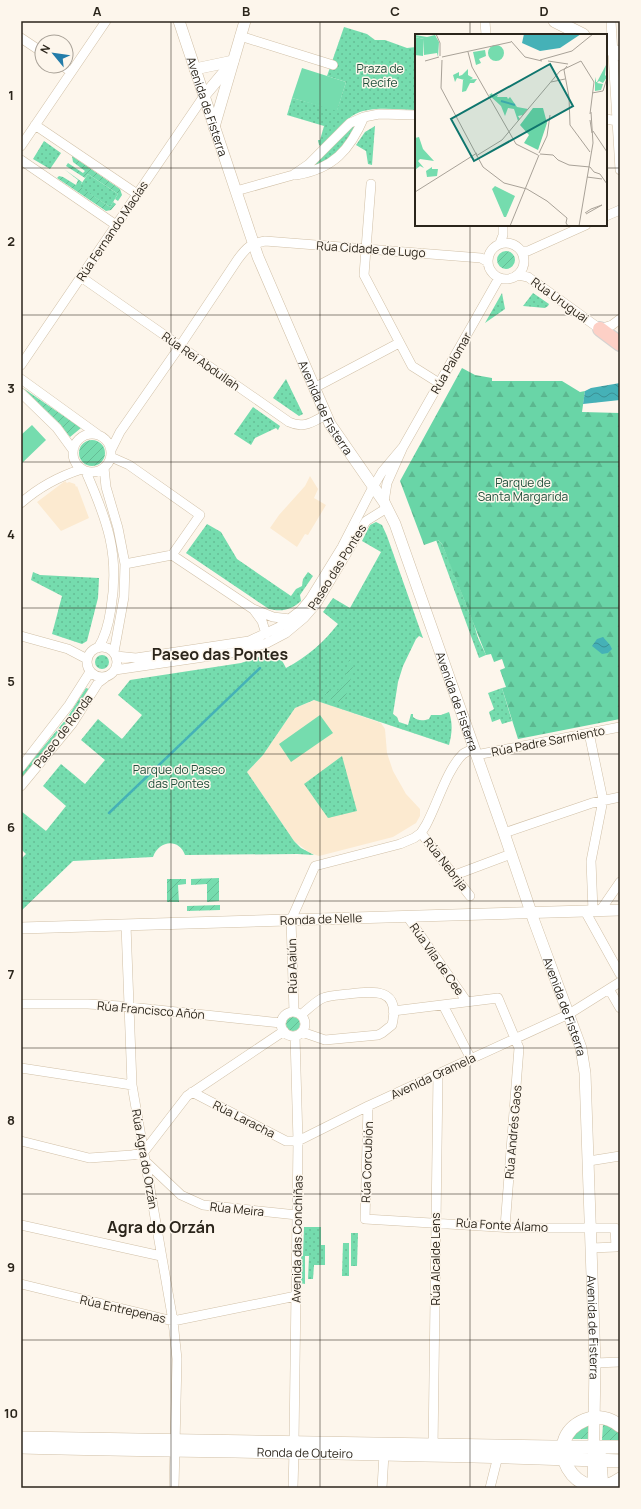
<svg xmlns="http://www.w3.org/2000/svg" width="641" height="1509" viewBox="0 0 641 1509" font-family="Manrope,sans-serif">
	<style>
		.built { fill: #fcead0 }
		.grass { fill: url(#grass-dots) }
		.forest { fill: url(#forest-firs) }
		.garden { fill: url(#garden-furrows) }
		.pitch { fill: #75dcae }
		.water { fill: url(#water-waves) }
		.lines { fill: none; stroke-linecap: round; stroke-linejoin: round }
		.stream { stroke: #45b1b7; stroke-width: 2.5 }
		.minor-casing { stroke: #d1c0a7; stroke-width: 10 }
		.tertiary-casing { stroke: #d1c0a7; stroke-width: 12 }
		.secondary-casing { stroke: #d1c0a7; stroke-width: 14 }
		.primary-casing { stroke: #d5d3d1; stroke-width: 16 }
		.minor { stroke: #fff; stroke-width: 9 }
		.tertiary { stroke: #fff; stroke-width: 11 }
		.secondary { stroke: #fff; stroke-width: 13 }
		.primary { stroke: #fdd0c6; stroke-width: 14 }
		.grid { fill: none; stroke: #2b251b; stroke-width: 1; stroke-opacity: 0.55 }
		.labels { text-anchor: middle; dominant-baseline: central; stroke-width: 3; stroke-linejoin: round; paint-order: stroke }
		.park-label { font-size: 12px; fill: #22503c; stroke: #fdf6ec }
		.street-label { font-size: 12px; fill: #2b251b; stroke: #fdf6ec }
		.district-label { font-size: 16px; font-weight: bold; fill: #2b251b; stroke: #fdf6ec }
		.inset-river { fill: none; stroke: #45b1b7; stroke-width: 2 }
		.inset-road { fill: none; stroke: #a9a298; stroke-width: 1 }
		.view { fill: #0f766e; fill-opacity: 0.15; stroke: #0f766e; stroke-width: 2 }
		.inset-edge { fill: none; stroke: #2b251b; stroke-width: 2 }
		.neatline { fill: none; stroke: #2b251b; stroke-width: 1.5 }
		.grid-label { font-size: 13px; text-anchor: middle; font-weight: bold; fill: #2b251b }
	</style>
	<defs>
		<pattern id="grass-dots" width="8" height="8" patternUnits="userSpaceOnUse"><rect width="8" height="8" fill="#75dcae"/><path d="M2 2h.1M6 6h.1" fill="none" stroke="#65bd95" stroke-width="1.8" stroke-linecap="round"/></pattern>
		<pattern id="forest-firs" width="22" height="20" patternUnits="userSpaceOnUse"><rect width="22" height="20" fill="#69d5a7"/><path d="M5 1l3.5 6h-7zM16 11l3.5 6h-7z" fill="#5bb78f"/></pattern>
		<pattern id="garden-furrows" width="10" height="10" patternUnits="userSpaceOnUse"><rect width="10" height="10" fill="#75dcae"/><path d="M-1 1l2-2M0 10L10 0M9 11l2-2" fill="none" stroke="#65bd95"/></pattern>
		<pattern id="water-waves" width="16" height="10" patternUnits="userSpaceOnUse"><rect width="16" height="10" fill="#45b1b7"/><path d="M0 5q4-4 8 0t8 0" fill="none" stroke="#3a9094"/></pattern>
	</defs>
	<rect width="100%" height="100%" fill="#fdf6ec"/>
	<!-- built -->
	<path class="built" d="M310 476 318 489 314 498 326 505 308 535 305 534 297 547 270 528 279 515 305 486Z
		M65 481 67 483 69 482 75 484 76 487 77 486 89 518 61 531 37 502Z
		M315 700 381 723 385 729 387 753 393 771 406 794 420 809V816L416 823 393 837 319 856 310 853 294 841 247 772 263 755 295 708Z"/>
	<!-- grass -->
	<path class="grass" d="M344 27 367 34 375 40H385L407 48 416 47V110C397 110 369 105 352 116 341 123 331 137 322 147L319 145 318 140H320L324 126 287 115 292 98 337 110 346 82 327 76Z
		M357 124 347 142 324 165 307 169 351 127Z
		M375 126 372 165 368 164 366 151 356 145 365 132Z
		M44 141 61 153 50 169 33 159Z
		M88 174 118 194 110 207 79 187Z
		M502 293 505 309 485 323Z
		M533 293 549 304 548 306 545 308 523 306Z
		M286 379 303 414 299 416 273 398Z
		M253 407 280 426 278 430 276 428 255 438 251 445 234 434Z
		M376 522 382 525 387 536 423 638 419 636 416 639 403 666 398 682 393 714 397 717 399 722 408 725 411 714H413V717C418 721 423 721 429 719L431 715H441L449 712C453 724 452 733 449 745L314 700 295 708 263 755 247 772 294 841 301 848 314 855 297 854 185 855C179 838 159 840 153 857L73 861 21 911V859L26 854 21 849V811L46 831 66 806 43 786 61 764 85 784 105 760 81 740 98 719 122 739 142 715 118 695 130 680 241 663 277 651 286 668C307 657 324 642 338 624L323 612 333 598 350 608 381 552 362 541 370 525Z
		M207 524 221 532 237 559 291 596 296 589 302 586 303 579 308 572 313 576 300 595 301 601C291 610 282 612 269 609L186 553Z
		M436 540H438L442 544 451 565 469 612 473 621 478 638 486 655 479 658Z
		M33 572 40 575 99 578 98 598 87 641 82 644 52 634 62 596 31 580Z
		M95 662a7 7 0 1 1 14 0a7 7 0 1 1-14 0Z
		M86 688 89 689 69 719 21 779V774L67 718Z
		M502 688 512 721 502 724 500 719 492 722 489 712 494 709 488 693Z
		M342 756 357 811 328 818 304 784Z
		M304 1227H321V1245H325V1265H314L313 1279H308L309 1256H305V1284L300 1283V1256H303Z
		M351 1233H358L357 1266H351Z
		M343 1243H349V1276H342Z"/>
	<!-- forest -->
	<path class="forest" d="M462 368 475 375 492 378V381H562L580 392 585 391 582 412 620 413V719L518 739 502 688 506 687 500 670 505 668 502 659 494 662 491 654 486 655 442 544 438 540 424 545 400 481Z"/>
	<!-- garden -->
	<path class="garden" d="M72 156 120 189 122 195 118 201 115 199 118 194 88 174 85 178 66 166 68 163 83 173 85 171 73 162Z
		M64 169 82 182 80 187 110 207 113 202 116 204 111 210 106 211 57 178 59 176 63 177 76 185 78 180Z
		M497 260a9 9 0 1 1 18 0a9 9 0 1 1-18 0Z
		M23 388 81 428 70 437 60 424Z
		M79 453a13 13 0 1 1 26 0a13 13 0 1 1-26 0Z
		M349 660 354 661 350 682 345 699 338 702 327 698 324 692 325 689 328 688V690L334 693C345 688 346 671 349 660Z
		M219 878V901L207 902V884L191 885V879Z
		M167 879H186V884L178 885 179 902H167Z
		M220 905V910L187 911V906Z
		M286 1024a7 7 0 1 1 14 0a7 7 0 1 1-14 0Z
		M588 1423V1439H568Z
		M603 1424 616 1429 620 1433V1441L602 1440Z"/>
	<!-- pitch -->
	<path class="pitch" d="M302 68 346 82 337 111 292 98Z
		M32 425 46 440 21 464V435Z
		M320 715 333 733 291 762 279 744Z"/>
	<!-- water -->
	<path class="water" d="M620 383V400L583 404 585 391 591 388Z
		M603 637 610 645 612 649 608 653 602 654 592 646 597 639Z"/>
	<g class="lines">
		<!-- stream -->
		<path class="stream" d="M109 813 260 668"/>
		<defs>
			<path id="minor" d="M485 21 486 35
				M611 21 620 170
				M240 36 333 65
				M21 38 42 52
				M63 66 71 72
				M606 119 617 121
				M35 125 137 194
				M21 146 106 21
				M21 160 116 225
				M296 175C333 169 350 150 364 117
				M371 184 364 275 412 366 439 383
				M236 191 293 175 309 164 350 123 364 117 379 114 416 115
				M606 216 620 210
				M488 261a18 18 0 1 1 36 0a18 18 0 1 1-36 0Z
				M500 243 503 235V225
				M521 251H528L586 225
				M518 275 528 277 600 329 612 325 620 319
				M81 277 289 422C304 429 312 422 326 415
				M21 365 204 96
				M21 379 97 434
				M314 388 399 343
				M21 393 57 428 73 450
				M73 453a19 19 0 1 1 38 0a19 19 0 1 1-38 0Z
				M111 450 120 432 180 346 238 259C247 247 250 244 265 241L481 258 488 262
				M111 457 129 465 200 515 172 555 125 564
				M104 468 106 487 118 528 125 564 124 597 114 652
				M86 472C107 520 120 554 111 608 109 622 106 636 98 648
				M384 502 387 483 403 447 499 278
				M21 503C38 488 60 476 82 469
				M172 555 253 609 273 617 290 619
				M254 610 262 621 266 634
				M21 636 68 649 87 659
				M87 662a15 15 0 1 1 30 0a15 15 0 1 1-30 0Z
				M116 656 136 658 249 641 279 627 301 610 310 599 342 547 373 487 382 472 403 447
				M115 670 238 652 267 643 286 633 304 618 317 603 366 521 387 508
				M589 733 603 800 591 861 593 911
				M476 755 620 727
				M21 767 69 705 90 672
				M21 786 72 724 98 683 106 677
				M421 833 470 896
				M504 833 592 803 620 797
				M455 875 511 854
				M585 911 620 974
				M600 911 620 882
				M407 916 467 1002
				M126 925 132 1085 173 1321 177 1359 174 1488
				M609 989 620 1008
				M21 1004H88L120 1006 281 1023
				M443 1005 471 1059
				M393 1011 498 998 519 1048 505 1227
				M294 1012 291 920 315 866 400 844 414 838 421 833 426 825C437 805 447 769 463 754 466 752 470 750 474 748
				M281 1024a12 12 0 1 1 24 0a12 12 0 1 1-24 0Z
				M301 1015C308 1009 316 1001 323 998 330 995 340 995 348 994 373 991 401 987 392 1025L382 1033 378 1035 325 1040 302 1032
				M21 1068 132 1085
				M192 1092 286 1141H298L368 1106 569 1014 620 982
				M368 1106 365 1219 514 1228H615L616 1247 591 1248
				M21 1141 89 1158 132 1155 143 1153 187 1096 284 1031
				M145 1161 181 1195 203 1205 297 1215
				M589 1161 620 1156
				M21 1225 161 1256
				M21 1284 173 1321 296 1296
				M595 1363 620 1362
				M294 1442 298 1141 295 1036
				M433 1450 438 1074
				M293 1488 294 1451
				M382 1488 384 1454
				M490 1488 498 1456"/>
			<g id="tertiary">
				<path id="s1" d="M179 21 258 257 330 424 384 502 395 524 504 833 534 921 581 1048 585 1073 595 1363 593 1487"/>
				<path d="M195 69 233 61"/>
				<path d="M204 96 230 65"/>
				<path d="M214 127 245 21"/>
				<path d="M21 928 620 910"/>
				<path d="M600 1451 603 1487"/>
			</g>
			<g id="secondary">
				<path d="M555 21 583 35"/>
				<path d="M606 47 620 54"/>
				<path d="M620 1426C610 1418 597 1415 585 1420 537 1440 576 1509 620 1479"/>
				<path d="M21 1438 552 1447H620"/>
				<path id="s2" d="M21 1447C221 1452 420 1452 620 1461"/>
			</g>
			<path id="primary" d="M600 329 620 344"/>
		</defs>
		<!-- minor casing -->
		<use href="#minor" class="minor-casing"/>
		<!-- tertiary casing -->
		<use href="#tertiary" class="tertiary-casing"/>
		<!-- secondary casing -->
		<use href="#secondary" class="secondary-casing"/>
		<!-- primary casing -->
		<use href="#primary" class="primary-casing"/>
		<!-- minor -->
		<use href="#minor" class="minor"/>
		<!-- tertiary -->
		<use href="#tertiary" class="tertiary"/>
		<!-- secondary -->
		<use href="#secondary" class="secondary"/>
		<!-- primary -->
		<use href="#primary" class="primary"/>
	</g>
	<!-- grid -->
	<path class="grid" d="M171 21V1488M320 21V1488M470 21V35M21 168H416M606 168H620M470 225V1488M21 315H620M21 462H620M21 608H620M21 754H620M21 901H620M21 1048H620M21 1194H620M21 1340H620"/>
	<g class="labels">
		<!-- park labels -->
		<g class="park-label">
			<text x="380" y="68">Praza de<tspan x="380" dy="14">Recife</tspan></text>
			<text x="523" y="482">Parque de<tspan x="523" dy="14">Santa Margarida</tspan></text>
			<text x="179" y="769">Parque do Paseo<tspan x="179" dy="14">das Pontes</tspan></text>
		</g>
		<!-- street labels -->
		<g class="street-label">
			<text stroke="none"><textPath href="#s1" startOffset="90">Avenida de Fisterra</textPath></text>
			<text transform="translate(112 231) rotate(-56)">Rúa Fernando Macías</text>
			<text transform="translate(371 249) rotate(4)">Rúa Cidade de Lugo</text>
			<text transform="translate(560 300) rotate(36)">Rúa Uruguai</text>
			<text transform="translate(201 361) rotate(35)">Rúa Rei Abdullah</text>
			<text transform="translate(451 363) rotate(-60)">Rúa Palomar</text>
			<text stroke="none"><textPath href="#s1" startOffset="414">Avenida de Fisterra</textPath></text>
			<text transform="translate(337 567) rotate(-58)">Paseo das Pontes</text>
			<text stroke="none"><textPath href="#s1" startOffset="738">Avenida de Fisterra</textPath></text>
			<text transform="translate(63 731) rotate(-53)">Paseo de Ronda</text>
			<text transform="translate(548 741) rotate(-11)">Rúa Padre Sarmiento</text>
			<text transform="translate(446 864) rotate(52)">Rúa Nebrija</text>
			<text transform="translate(321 919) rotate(-2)">Ronda de Nelle</text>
			<text transform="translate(437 959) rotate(55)">Rúa Vila de Cee</text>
			<text transform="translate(292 966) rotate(-91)">Rúa Aaiún</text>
			<text stroke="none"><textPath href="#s1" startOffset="1062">Avenida de Fisterra</textPath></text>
			<text transform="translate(151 1010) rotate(5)">Rúa Francisco Añón</text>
			<text transform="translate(433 1076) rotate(-25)">Avenida Gramela</text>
			<text transform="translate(244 1119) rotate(27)">Rúa Laracha</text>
			<text transform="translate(513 1132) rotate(-85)">Rúa Andrés Gaos</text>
			<text transform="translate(145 1159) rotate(80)">Rúa Agra do Orzán</text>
			<text transform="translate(367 1162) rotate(-88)">Rúa Corcubión</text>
			<text transform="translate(237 1209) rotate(6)">Rúa Meira</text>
			<text transform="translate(502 1225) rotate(3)">Rúa Fonte Álamo</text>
			<text transform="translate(297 1239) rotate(-89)">Avenida das Conchiñas</text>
			<text transform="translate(435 1259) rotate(-90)">Rúa Alcalde Lens</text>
			<text transform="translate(123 1309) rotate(13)">Rúa Entrepenas</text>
			<text stroke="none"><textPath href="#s1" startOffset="1386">Avenida de Fisterra</textPath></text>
			<text stroke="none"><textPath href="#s2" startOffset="284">Ronda de Outeiro</textPath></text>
		</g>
		<!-- district labels -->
		<g class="district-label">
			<text x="220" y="654">Paseo das Pontes</text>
			<text x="161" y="1227">Agra do Orzán</text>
		</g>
	</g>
	<!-- overview -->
	<g transform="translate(415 34)">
		<rect width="192" height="192" fill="#fdf6ec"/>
		<path d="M0 1 12 3 20 1 24 8 23 23 22 19 9 21V5L0 3ZM53 35V41L58 44 53 47 42 44 40 48 38 41 44 38V42L47 41ZM77 59 78 62 83 61 82 63H92L93 65 95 63 102 73 113 75 108 81 103 82 105 85 103 87 99 75 93 74 90 82 86 72 74 61ZM4 103 8 115 19 127 5 125 3 127 9 134 5 132 0 136V104ZM17 133V135H23L22 142 12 143 11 137ZM80 152 100 162 91 183H89L77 155Z" fill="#75dcae"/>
		<path d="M118 74H128L132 89 123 116 109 109 114 101 105 91Z" fill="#69d5a7"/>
		<path d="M191 31 190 41 192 43 188 49 184 47 182 49 188 50 186 56 180 57V47L181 43V48H182ZM62 45 59 49H55L51 57 47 58 48 46Z" fill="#75dcae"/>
		<path d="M0 3 9 5 8 22 0 21ZM73 19a8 8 0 1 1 16 0a8 8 0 1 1-16 0ZM70 16 71 22 64 25 66 29 61 31 58 18Z" fill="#75dcae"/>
		<path d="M109 0H166L145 14 125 17 107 9Z" fill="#45b1b7"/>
		<path class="inset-river" d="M86 67 100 71"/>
		<path class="inset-road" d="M21 0 25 9V22M96 7 110 23 127 27M53 18 57 33 101 110 123 121M27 23 96 8M27 26 26 54 68 133 89 149 112 155 132 167 152 184 151 189 153 192M125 26 157 17 178 0M10 27 24 23M133 27 153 30M166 27 179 48 175 80M152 32 149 36 154 63 155 91 175 118M136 48 150 45M177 59 188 57 192 44M175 86 177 99M178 97 192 118M124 119 132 102 135 81M125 120 138 121 143 126 154 131 175 133 179 138 185 140 192 150M61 122 87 106 145 37 166 27M172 143 187 145M0 158 62 119M170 179 176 175 187 171 171 180M95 192 124 121M164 192 178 109 176 78"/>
		<path class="view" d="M135 30 158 72 59 127 36 85Z"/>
		<rect width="192" height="192" class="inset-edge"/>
	</g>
	<!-- border -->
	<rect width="641" height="1509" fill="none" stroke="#fdf6ec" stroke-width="44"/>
	<!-- north arrow -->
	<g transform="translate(54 54) rotate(299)"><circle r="19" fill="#fdf6ec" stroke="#a9a298"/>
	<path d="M0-3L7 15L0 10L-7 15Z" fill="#237caa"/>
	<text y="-6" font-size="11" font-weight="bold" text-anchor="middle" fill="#2b251b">N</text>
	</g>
	<rect x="22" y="22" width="597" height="1465" class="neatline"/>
	<g class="grid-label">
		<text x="97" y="16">A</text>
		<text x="246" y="16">B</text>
		<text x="395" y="16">C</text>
		<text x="544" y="16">D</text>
		<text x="11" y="100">1</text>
		<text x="11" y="246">2</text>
		<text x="11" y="393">3</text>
		<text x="11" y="539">4</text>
		<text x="11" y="686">5</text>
		<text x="11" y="832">6</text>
		<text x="11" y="979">7</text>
		<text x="11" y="1125">8</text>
		<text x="11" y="1272">9</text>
		<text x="11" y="1418">10</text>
	</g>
</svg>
